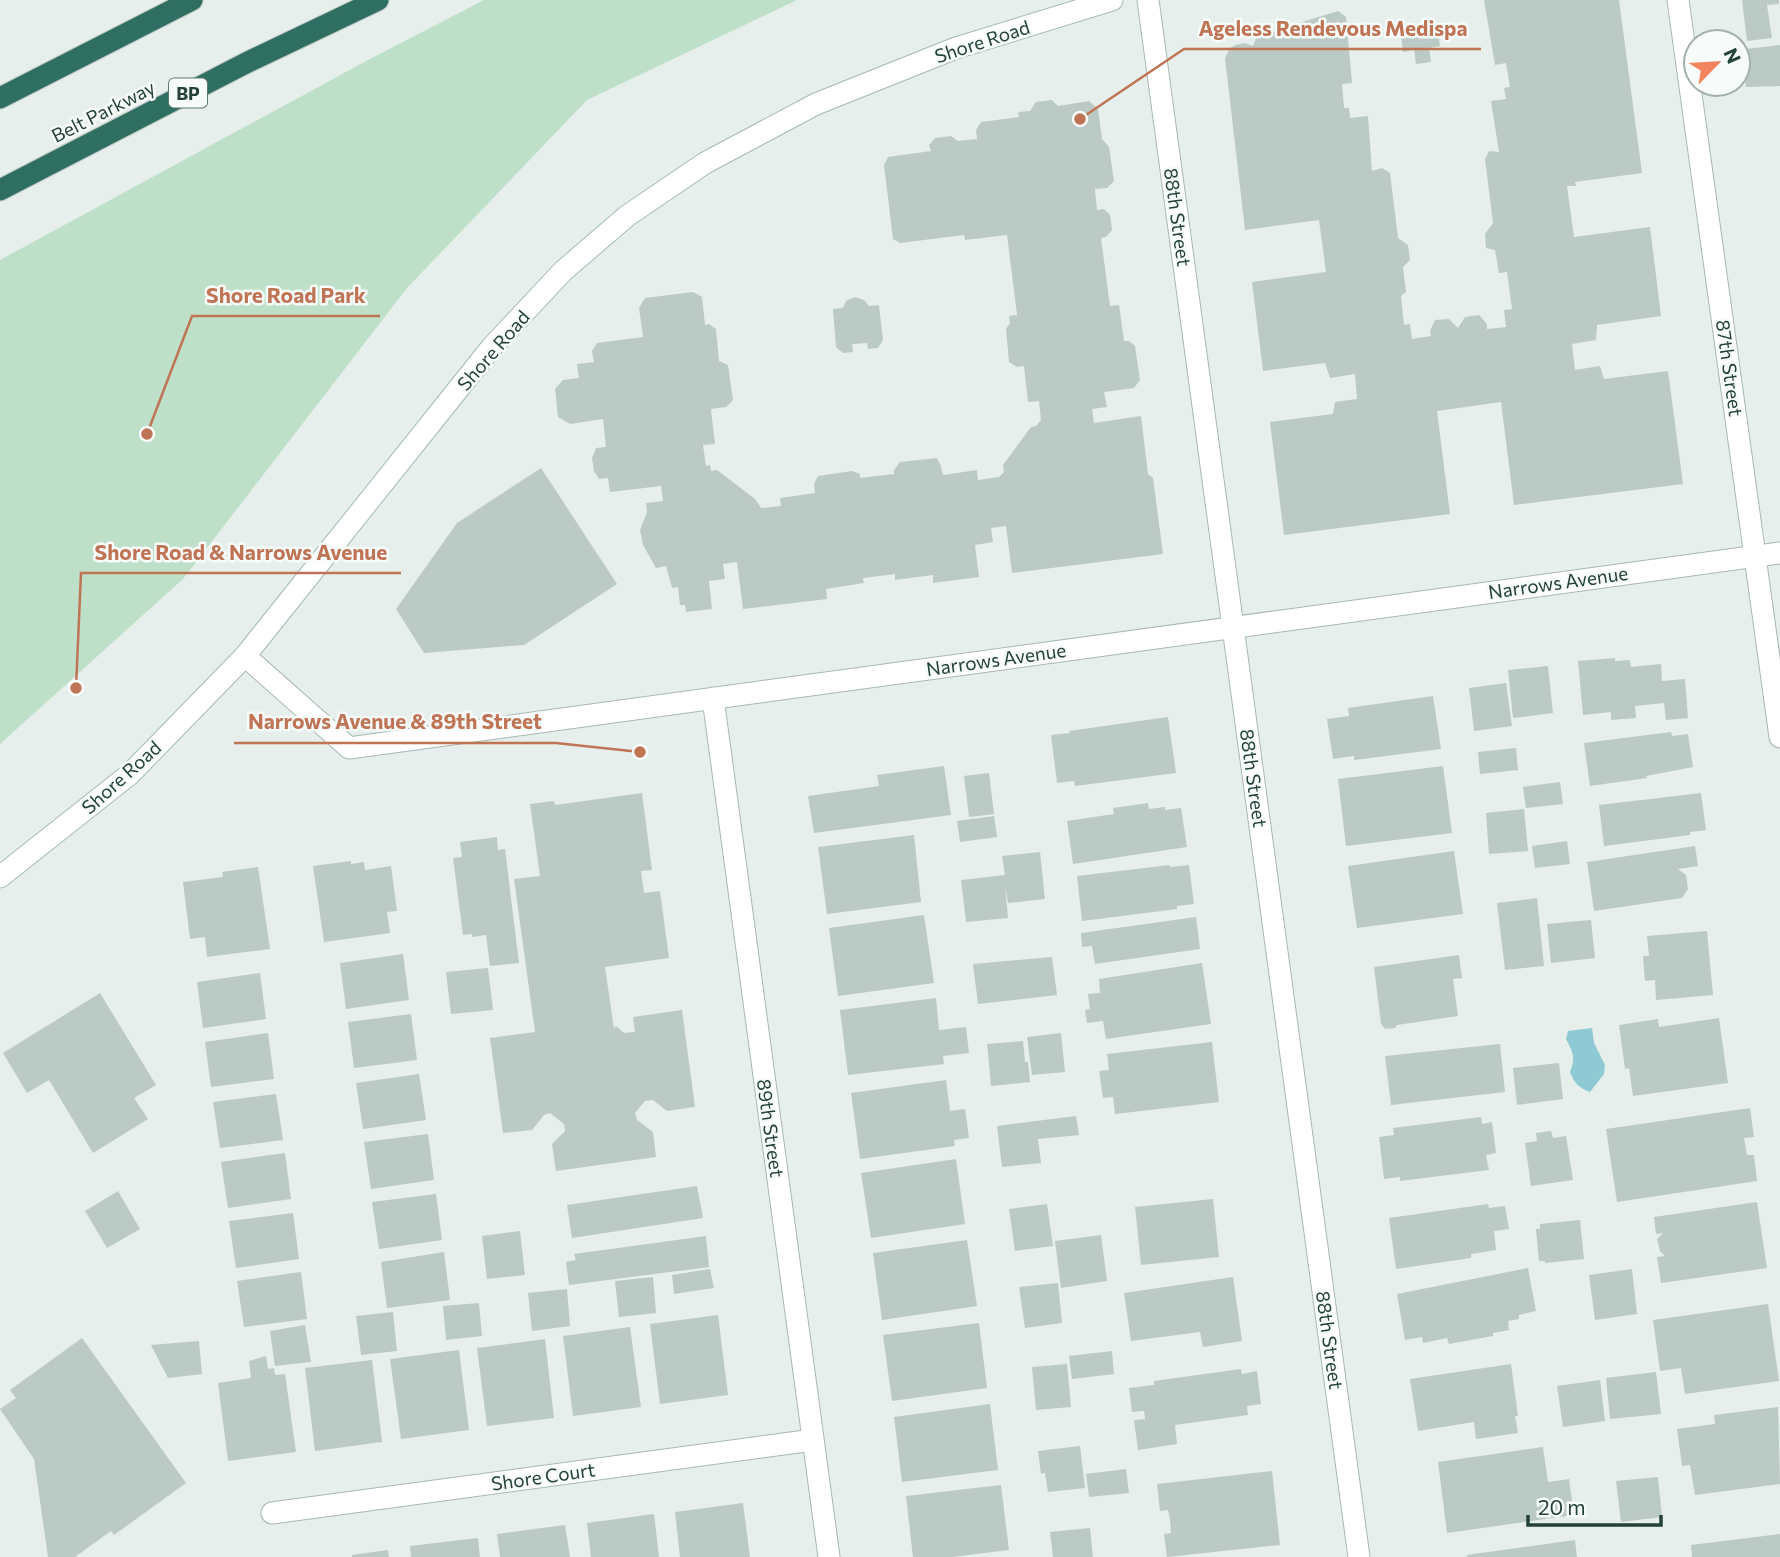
<svg xmlns="http://www.w3.org/2000/svg" width="1780" height="1557" viewBox="0 0 1780 1557" font-family="Commissioner,sans-serif">
	<style>
		.green { fill: #bfe0c8 }
		.water { fill: #8ec9d4 }
		.building { fill: #bbcac4 }
		.lines { fill: none; stroke-linecap: round; stroke-linejoin: round }
		.street-casing { stroke: #a8b8b2; stroke-width: 23 }
		.secondary-casing { stroke: #a4bbb3; stroke-width: 23 }
		.highway-casing { stroke: #c2cac8; stroke-width: 23 }
		.street { stroke: #fff; stroke-width: 21 }
		.secondary { stroke: #fff; stroke-width: 21 }
		.highway { stroke: #2f6f62; stroke-width: 21 }
		.labels { text-anchor: middle; dominant-baseline: central; stroke-width: 5; stroke-linejoin: round; paint-order: stroke }
		.shield { fill: #f7fbf9; stroke: #637a73; stroke-width: 2 }
		.shield-label { font-size: 18px; font-weight: bold; fill: #24423a }
		.street-label { font-size: 19px; fill: #24423a; stroke: #f7fbf9 }
		.leader { fill: none; stroke: #c07456; stroke-width: 2.5 }
		.callout-dot { fill: #c07456; stroke: #f7fbf9; stroke-width: 2.5 }
		.callout-label { font-size: 21px; text-anchor: middle; font-weight: bold; fill: #c07456; stroke: #f7fbf9; stroke-width: 5; stroke-linejoin: round; paint-order: stroke }
	</style>
	<rect width="100%" height="100%" fill="#e6efeb"/>
	<!-- green -->
	<path class="green" d="M484 0H797L587 100 407 288 183 579 0 744V260L368 60Z"/>
	<!-- water -->
	<path class="water" d="M1592 1028 1594 1043 1605 1065 1604 1074 1590 1092C1579 1088 1574 1083 1570 1072 1576 1058 1573 1052 1566 1039L1568 1031Z"/>
	<!-- building -->
	<path class="building" d="M1484 0H1619L1642 173 1575 182 1576 186H1567L1574 237 1650 227 1661 316 1597 325 1596 340 1572 344 1575 370 1600 366 1604 379 1668 371 1683 484 1514 505 1501 402 1437 411 1450 514 1284 535 1270 422 1333 414 1335 402 1357 399 1355 374 1330 378 1325 363 1263 371 1252 282 1326 272 1319 220 1245 230 1225 58 1230 48 1236 45 1244 43 1253 46 1257 36 1338 11 1346 17 1352 83 1342 84 1344 108H1349L1350 118 1368 116 1372 171 1382 168 1390 173 1398 238 1408 245 1410 260 1403 267 1406 292 1401 296 1404 325 1410 324 1412 339 1431 336 1430 331 1435 320 1449 319 1458 328 1465 317 1479 315 1487 324V329L1506 327 1504 310 1512 309 1507 272 1499 273 1495 250 1486 248 1485 234 1493 223 1485 159 1489 151 1499 152 1491 101 1506 99 1504 88 1510 87 1506 63 1495 65Z
		M1742 0H1779V4L1767 5 1772 38 1747 41Z
		M1419 25 1425 27 1429 32 1438 31 1440 46 1429 48 1431 62 1416 64 1414 50 1403 52 1401 35H1410L1413 28Z
		M1780 45V86L1746 87 1743 52H1747L1746 49Z
		M1052 100 1058 106 1089 101 1098 109 1102 139 1109 147 1114 181 1107 188 1095 189 1097 210 1104 209 1110 215 1112 230 1106 237 1101 238 1110 306 1119 305 1124 341H1129L1135 346 1140 380 1134 388 1104 392 1107 407 1092 409 1094 423 1141 416 1148 474 1153 478 1163 554 1012 573 1006 526 991 528 993 542 975 545 979 577 933 583V575L895 580V574L863 578 864 583 826 589 827 599 743 609 737 562 723 564 725 579 709 581 712 609 686 612 685 605H680L678 587 672 588 666 566 656 568 643 545 640 530 647 512 646 503 663 501 661 486 610 492 608 478 599 479 594 471 592 458 596 448 606 447 603 419 570 424 558 417 555 389 563 380 579 378 577 364 594 362 592 351 597 343 643 337 639 308 645 298 693 292 702 297 705 325 709 324 716 329 719 361 728 365 733 400 726 407 711 409 715 444 703 445 706 466 710 465 711 471 717 470 755 499 761 508 781 506 780 498 815 493 814 484 818 476 852 471 860 474V478L894 474V470L900 462 937 458 941 466 943 475 977 470 978 480 999 477 1004 472 1003 465 1031 427 1036 426 1041 420 1039 401 1028 402 1024 366 1017 367 1009 362 1006 329 1010 323 1009 316 1017 315 1007 235 965 240 964 235 900 243 893 239 884 165 888 157 931 151 929 145 935 138 951 136 958 141 977 139 976 130 981 122 1019 117 1018 112 1030 111 1036 102Z
		M855 297 864 300 869 306 879 305 883 340 878 348 868 349 867 343 852 344 853 352 843 353 836 347 833 309 843 308 846 301Z
		M541 468 617 584 524 645 424 653 396 609 457 523Z
		M1615 658V661L1630 660 1631 667 1661 664 1662 681 1685 679 1688 718 1666 720 1664 703 1635 706 1636 718 1611 720V712L1583 715 1578 661Z
		M1548 666 1553 713 1513 718 1508 670Z
		M1506 683 1512 726 1474 731 1469 688Z
		M1433 696 1441 749 1354 760V756L1333 759 1327 719 1349 716 1348 708Z
		M1168 717 1176 773 1075 786 1074 781 1057 783 1051 735 1070 733 1069 731Z
		M1671 732 1672 736 1688 734 1693 767 1646 776 1647 778 1590 786 1584 743Z
		M1516 748 1518 770 1480 774 1478 752Z
		M944 766 951 815 814 833 808 796 879 786 877 775Z
		M1443 766 1452 833 1346 846 1338 779Z
		M989 773 994 814 969 817 964 776Z
		M1560 782 1563 804 1526 808 1523 787Z
		M642 793 652 870 641 871 644 893 660 891 669 958 605 967 614 1029 616 1026 624 1033 635 1032 633 1017 682 1010 695 1107 667 1111 653 1100 645 1101 635 1113 637 1120 653 1132 656 1157 556 1171 552 1144 565 1131 564 1124 550 1113 544 1115 532 1130 503 1133 490 1038 535 1032 514 879 540 876 530 804 554 801 555 805Z
		M1701 793 1706 830 1690 832V835L1604 846 1599 805Z
		M1148 803 1149 809 1165 807V810L1181 808 1187 847 1073 864 1067 821 1114 814 1113 808Z
		M1524 809 1528 851 1489 854 1486 813Z
		M994 816 997 837 960 842 957 821Z
		M914 835 921 902 827 914 818 847Z
		M497 837 498 850 505 849 519 963 490 966 486 935 472 937V934L463 935 453 858 462 857 460 842Z
		M1567 841 1570 864 1535 868 1532 846Z
		M1695 846 1698 866 1678 869 1686 875 1688 889 1682 898 1594 911 1587 862Z
		M1454 851 1463 914 1357 928 1348 866Z
		M1040 852 1045 899 1008 903 1005 885 1008 918 966 922 961 880 1005 875 1002 856Z
		M351 861V864L364 862 365 870 391 866 397 911 387 912 390 933 324 942 313 866Z
		M1170 865V867L1189 865 1194 904 1177 906V909L1082 921 1077 876Z
		M258 867 270 949 207 957 205 937 190 939 183 882 223 877 222 872Z
		M1537 898 1544 966 1505 970 1497 903Z
		M924 915 934 983 838 996 829 928Z
		M1196 917 1200 949 1095 964 1092 946 1082 947 1081 933Z
		M1591 920 1595 958 1551 963 1547 924Z
		M1707 931 1713 995 1656 1000 1655 980 1645 981 1643 956H1649L1647 936Z
		M403 954 409 1000 346 1009 340 963Z
		M1459 955 1462 978 1453 979 1458 1016 1397 1025 1395 1028 1385 1029 1381 1024 1374 967Z
		M1052 957 1057 995 978 1004 973 964Z
		M1202 963 1211 1024 1106 1039 1103 1021 1087 1023 1085 1010 1090 1009 1088 994 1100 993 1099 979Z
		M488 968 493 1010 451 1014 446 972Z
		M260 973 266 1019 203 1028 197 982Z
		M100 993 156 1085 134 1098 148 1119 93 1153 49 1080 27 1093 3 1053Z
		M936 998 939 1030 966 1027 969 1053 943 1056 944 1064 848 1075 840 1010Z
		M411 1014 417 1060 354 1068 348 1022Z
		M1719 1018 1728 1083 1633 1096 1629 1068 1625 1069 1619 1025 1658 1019 1659 1027Z
		M268 1033 274 1079 211 1087 205 1042Z
		M1061 1033 1065 1072 1032 1075 1027 1037Z
		M1023 1041 1025 1062H1028L1030 1082 991 1086 987 1044Z
		M1212 1042 1219 1102 1115 1114 1113 1097 1103 1098 1099 1071 1109 1070 1107 1054Z
		M1500 1044 1505 1092 1391 1105 1385 1056Z
		M1559 1063 1563 1099 1517 1105 1513 1068Z
		M419 1074 426 1120 363 1129 356 1083Z
		M946 1080 950 1111 965 1109 969 1138 954 1140 955 1146 860 1159 851 1093Z
		M276 1094 283 1140 220 1148 213 1102Z
		M1750 1108 1754 1137 1744 1138 1747 1155H1754L1757 1181 1617 1202 1606 1129Z
		M1076 1116 1079 1135 1038 1139 1041 1163 1002 1167 997 1126Z
		M1481 1117 1482 1124 1492 1122 1496 1153 1486 1155 1489 1170 1400 1181V1177L1384 1179 1379 1137 1394 1135 1393 1128Z
		M1551 1131 1553 1138 1566 1136 1573 1180 1531 1186 1525 1143 1537 1141 1536 1133Z
		M428 1134 434 1180 371 1189 364 1142Z
		M285 1153 291 1199 228 1208 221 1162Z
		M956 1159 965 1224 871 1238 861 1173Z
		M697 1186 703 1218 572 1238 567 1205Z
		M118 1191 140 1229 107 1248 85 1211Z
		M436 1194 442 1240 379 1249 372 1202Z
		M1213 1199 1219 1257 1141 1265 1135 1207Z
		M1757 1202 1767 1268 1661 1283 1657 1257 1665 1256 1660 1251 1657 1239 1663 1233 1656 1234 1654 1217Z
		M1047 1204 1053 1246 1015 1251 1009 1209Z
		M1488 1204 1489 1208 1505 1206 1509 1229 1494 1231 1496 1250 1471 1254V1258L1396 1269 1389 1218Z
		M293 1213 299 1259 236 1268 229 1221Z
		M1580 1220 1584 1259 1545 1263V1261H1539L1536 1229H1540V1224Z
		M520 1231 525 1275 487 1279 482 1236Z
		M1101 1235 1107 1281 1061 1288 1055 1241Z
		M706 1236 709 1267 569 1285 566 1262 576 1260 574 1254Z
		M967 1240 977 1306 882 1320 873 1253Z
		M444 1252 450 1300 387 1308 381 1262Z
		M1528 1268 1536 1311 1519 1315V1319L1508 1321 1509 1330 1493 1333V1336L1449 1344 1447 1338 1423 1343 1422 1337 1405 1340 1397 1294Z
		M710 1269 714 1288 674 1294 672 1275Z
		M1632 1269 1637 1314 1595 1320 1589 1275Z
		M301 1272 307 1319 244 1327 237 1281Z
		M653 1277 656 1313 619 1317 615 1281Z
		M1233 1277 1242 1341 1203 1347 1200 1332 1131 1341 1124 1293Z
		M1058 1283 1062 1323 1025 1328 1019 1287Z
		M567 1289 570 1326 532 1331 528 1293Z
		M479 1303 482 1336 446 1340 443 1306Z
		M1768 1304 1779 1381 1685 1394 1681 1368 1660 1371 1653 1320Z
		M393 1312 397 1351 361 1355 356 1316Z
		M718 1315 728 1395 660 1404 650 1324Z
		M979 1323 987 1388 892 1401 883 1335Z
		M305 1325 311 1362 275 1366 270 1331Z
		M630 1327 641 1407 573 1416 563 1336Z
		M82 1338 186 1483 114 1535 111 1531 75 1557H48L34 1459 0 1409 16 1398 10 1390Z
		M545 1339 554 1418 487 1426 477 1348Z
		M199 1341 202 1374 168 1378 151 1345Z
		M459 1350 469 1430 401 1439 390 1359Z
		M1112 1351 1114 1374 1072 1379 1069 1356Z
		M266 1356 268 1369 274 1368 275 1375 285 1374 296 1452 228 1461 218 1383 251 1378 249 1361Z
		M372 1360 382 1442 315 1451 305 1368Z
		M1067 1364 1071 1407 1036 1410 1032 1367Z
		M1511 1364 1518 1416H1515L1518 1433 1476 1439 1474 1422 1418 1431 1410 1379Z
		M1241 1369 1242 1374 1257 1371 1261 1404 1247 1406 1248 1415 1175 1425 1177 1444 1138 1450 1134 1420 1145 1419 1144 1411 1132 1412 1129 1388 1154 1385V1381Z
		M1656 1372 1661 1414 1610 1419 1606 1378Z
		M1600 1380 1605 1421 1563 1427 1557 1386Z
		M990 1404 998 1470 902 1482 894 1417Z
		M1778 1407 1780 1484 1695 1495 1690 1465 1682 1466 1677 1429 1715 1424 1714 1415Z
		M1080 1446 1085 1488 1048 1492 1045 1473 1041 1474 1038 1451Z
		M1543 1447 1548 1482 1569 1479 1574 1515 1447 1533 1438 1462Z
		M1126 1469 1129 1493 1089 1497 1086 1474Z
		M1272 1471 1280 1545 1167 1557 1164 1534 1171 1533 1170 1520 1168 1510 1160 1511 1157 1484Z
		M1658 1477 1662 1517 1621 1522 1616 1481Z
		M1001 1485 1009 1550 952 1557H913L906 1496Z
		M743 1503 750 1557H680L675 1512Z
		M654 1514 659 1557H591L587 1523Z
		M565 1525 570 1557H500L497 1534Z
		M1090 1528 1093 1557H1053L1050 1532Z
		M1780 1534V1557H1692L1691 1545Z
		M478 1538 480 1557H411L410 1546Z
		M1575 1540 1577 1557H1467V1555Z
		M388 1550 389 1557H352V1555Z"/>
	<g class="lines">
		<defs>
			<path id="street" d="M1148 0 1359 1557
				M1678 0 1780 737
				M245 656 349 748 1780 553
				M713 698 829 1557
				M272 1513 813 1440"/>
			<path id="secondary" d="M0 877 130 774 245 656 491 348 563 271 627 216 705 163 816 104 956 48 1112 0"/>
			<path id="highway" d="M0 98 192 0
				M0 190 246 63 378 0"/>
		</defs>
		<!-- street casing -->
		<use href="#street" class="street-casing"/>
		<!-- secondary casing -->
		<use href="#secondary" class="secondary-casing"/>
		<!-- highway casing -->
		<use href="#highway" class="highway-casing"/>
		<!-- street -->
		<use href="#street" class="street"/>
		<!-- secondary -->
		<use href="#secondary" class="secondary"/>
		<!-- highway -->
		<use href="#highway" class="highway"/>
	</g>
	<g class="labels">
		<!-- shield labels -->
		<rect class="shield" x="169" y="78.5" width="38" height="29" rx="5"/>
		<g class="shield-label">
			<text x="188" y="93">BP</text>
		</g>
		<!-- street labels -->
		<g class="street-label">
			<text transform="translate(982 41) rotate(-18)">Shore Road</text>
			<text transform="translate(103 111) rotate(-27)">Belt Parkway</text>
			<text transform="translate(1178 217) rotate(82)">88th Street</text>
			<text transform="translate(493 350) rotate(-49)">Shore Road</text>
			<text transform="translate(1730 368) rotate(82)">87th Street</text>
			<text transform="translate(1558 582) rotate(-8)">Narrows Avenue</text>
			<text transform="translate(996 659) rotate(-8)">Narrows Avenue</text>
			<text transform="translate(121 777) rotate(-42)">Shore Road</text>
			<text transform="translate(1254 778) rotate(82)">88th Street</text>
			<text transform="translate(771 1128) rotate(82)">89th Street</text>
			<text transform="translate(1330 1340) rotate(82)">88th Street</text>
			<text transform="translate(543 1476) rotate(-8)">Shore Court</text>
		</g>
	</g>
	<!-- callouts -->
	<path class="leader" d="M1080 119L1184 49H1481M147 434L192 316H380M76 688L81 573H401M640 752L556 743H234"/>
	<g class="callout-dot">
		<circle cx="1080" cy="119" r="7"/>
		<circle cx="147" cy="434" r="7"/>
		<circle cx="76" cy="688" r="7"/>
		<circle cx="640" cy="752" r="7"/>
	</g>
	<g class="callout-label">
		<text x="1333" y="36">Ageless Rendevous Medispa</text>
		<text x="286" y="303">Shore Road Park</text>
		<text x="241" y="560">Shore Road &amp; Narrows Avenue</text>
		<text x="395" y="729">Narrows Avenue &amp; 89th Street</text>
	</g>
	<!-- north arrow -->
	<g transform="translate(1717 63) rotate(65)"><circle r="33" fill="#f7fbf9" stroke="#a3b1ad" stroke-width="2"/>
	<path d="M0-5L12 26L0 18L-12 26Z" fill="#f4845f"/>
	<text y="-10" font-size="19" font-weight="bold" text-anchor="middle" fill="#24423a">N</text>
	</g>
	<!-- scale -->
	<path d="M1528 1515v10h133v-10" fill="none" stroke="#24423a" stroke-width="3.5"/>
	<text x="1538" y="1515" font-size="21" fill="#24423a" stroke="#f7fbf9" stroke-width="5" paint-order="stroke">20 m</text>
</svg>
